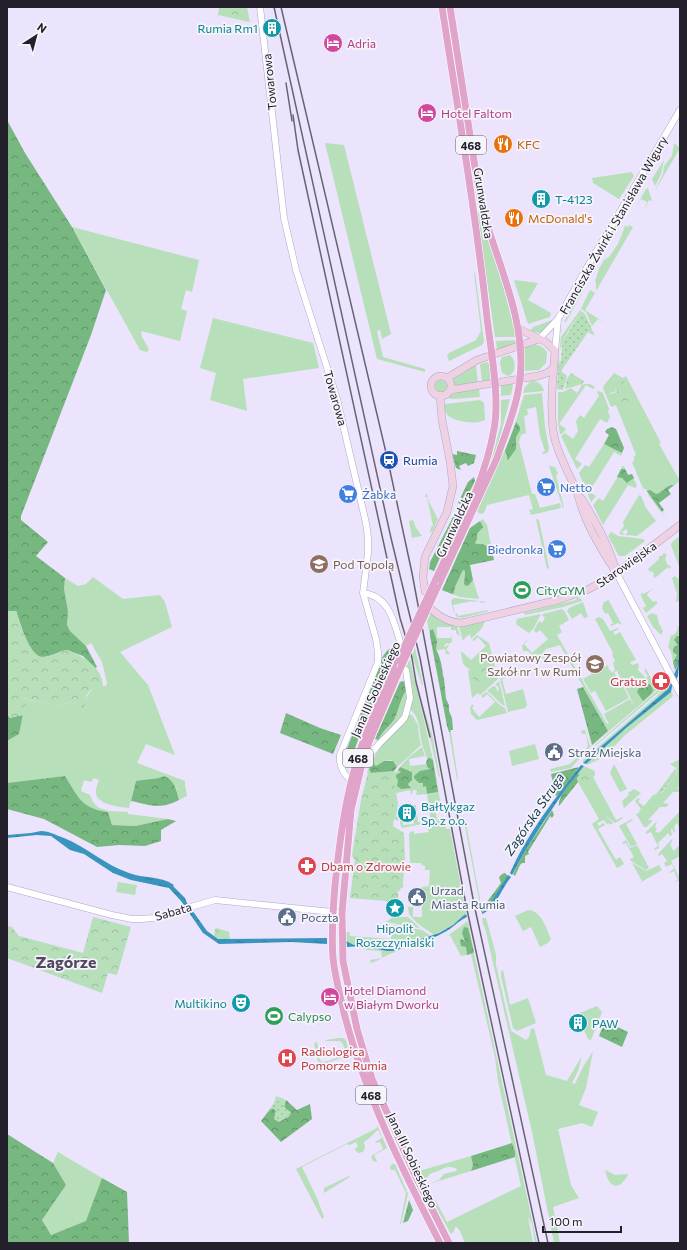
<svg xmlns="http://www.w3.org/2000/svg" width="687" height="1250" viewBox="0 0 687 1250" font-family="Commissioner,sans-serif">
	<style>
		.grass { fill: #b6dfba }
		.forest { fill: url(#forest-crowns) }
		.park { fill: url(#park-crowns) }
		.garden { fill: url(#garden-dots) }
		.water { fill: url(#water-ripples) }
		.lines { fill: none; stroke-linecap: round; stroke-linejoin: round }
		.tertiary-casing { stroke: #b1a8c5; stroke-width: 7 }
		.secondary-casing { stroke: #b1a8c5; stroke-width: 8 }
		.primary-casing { stroke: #fff; stroke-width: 8 }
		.tertiary { stroke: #fff; stroke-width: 6 }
		.secondary { stroke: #efd1e4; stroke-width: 7 }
		.primary { stroke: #e0a4ca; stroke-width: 7 }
		.rail { stroke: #686372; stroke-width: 1.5 }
		.primary-bridge-casing { stroke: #fff; stroke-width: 8; stroke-linecap: butt }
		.primary-bridge { stroke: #e0a4ca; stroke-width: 7 }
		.labels { text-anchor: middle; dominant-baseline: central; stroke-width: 3.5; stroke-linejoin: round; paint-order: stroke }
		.shield { fill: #f6f4fb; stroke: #636069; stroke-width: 1 }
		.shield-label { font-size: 11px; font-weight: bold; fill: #24202b }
		.culture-label { font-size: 12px; fill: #0d838f; stroke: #f6f4fb; text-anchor: start }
		.hotel-label { font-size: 12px; fill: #b23c85; stroke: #f6f4fb; text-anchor: start }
		.street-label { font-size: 12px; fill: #24202b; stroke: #f6f4fb }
		.food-label { font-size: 12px; fill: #c56008; stroke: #f6f4fb; text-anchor: start }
		.transit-label { font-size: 12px; fill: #164399; stroke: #f6f4fb; text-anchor: start }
		.shop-label { font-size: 12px; fill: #366cbe; stroke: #f6f4fb; text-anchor: start }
		.education-label { font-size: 12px; fill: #785e54; stroke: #f6f4fb; text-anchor: start }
		.leisure-label { font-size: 12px; fill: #27864d; stroke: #f6f4fb; text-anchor: start }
		.health-label { font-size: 12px; fill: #be3a42; stroke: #f6f4fb; text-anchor: start }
		.service-label { font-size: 12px; fill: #4e5e75; stroke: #f6f4fb; text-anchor: start }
		.water-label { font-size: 13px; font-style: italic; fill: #11394b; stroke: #f6f4fb }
		.district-label { font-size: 16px; font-weight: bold; fill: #4f4760; stroke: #f6f4fb }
	</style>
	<defs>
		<pattern id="forest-crowns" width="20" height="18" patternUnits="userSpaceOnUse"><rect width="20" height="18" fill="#77b780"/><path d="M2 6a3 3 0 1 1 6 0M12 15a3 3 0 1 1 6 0" fill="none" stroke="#619469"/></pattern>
		<pattern id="park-crowns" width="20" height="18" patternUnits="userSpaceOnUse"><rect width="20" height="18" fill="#b6dfba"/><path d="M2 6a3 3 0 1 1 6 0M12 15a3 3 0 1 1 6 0" fill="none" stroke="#9cbfa0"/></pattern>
		<pattern id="garden-dots" width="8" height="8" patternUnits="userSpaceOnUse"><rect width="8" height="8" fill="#b6dfba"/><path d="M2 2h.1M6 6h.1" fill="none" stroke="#9cbfa0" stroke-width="1.8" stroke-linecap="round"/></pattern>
		<pattern id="water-ripples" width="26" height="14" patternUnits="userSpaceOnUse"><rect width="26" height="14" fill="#3995bd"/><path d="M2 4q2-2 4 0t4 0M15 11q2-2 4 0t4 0" fill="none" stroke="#30799a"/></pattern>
	</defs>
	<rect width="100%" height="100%" fill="#ebe4fc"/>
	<!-- grass -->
	<path class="grass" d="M325 143 344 145 391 334 382 339 380 330 377 331 383 357 425 369V372L377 359Z
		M674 143 680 148 656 189V188L663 174 664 166 672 156Z
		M664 160 661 174 655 186 652 179Z
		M632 172 634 176 619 199 593 183 592 178Z
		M648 188 652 201 649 200 644 210 647 202 641 199 636 207 646 189Z
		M477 212H479L504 289 516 336 514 337H495Z
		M618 220H621L594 265 591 264Z
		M629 225 633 227 596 291V283L595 281 599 269 604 260 609 257 618 244 625 226 628 227Z
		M72 227 199 260 192 292 186 290 181 309 187 311 180 341 141 331 142 337 149 349 147 352 140 350Z
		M474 273H475L484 342 482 345 449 361 447 356 449 353 476 340 481 331Z
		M514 280 538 283 528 300 551 313 550 317 528 324Z
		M583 286 585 287 566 322H564Z
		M590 290 595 293 585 310 605 323 598 319 592 326 586 312 581 309Z
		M580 310 581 311C572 326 555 346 560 364L558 366 561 337Z
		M213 318 313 343 319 368 243 379 247 411 210 400 216 373 200 368Z
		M552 320 549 326 540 333 530 331 533 327Z
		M517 340 516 343 497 350 496 341Z
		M534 344C540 345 543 347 547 352L546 363 539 370 523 371 524 347Z
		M510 355C517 361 516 373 508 376L502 373 500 362 502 357Z
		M487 362 489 364 491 380 482 382 480 364Z
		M476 365 478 383 453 386 452 380Z
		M614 373 623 378 626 376 661 443 659 444 680 481 654 500 667 520 649 496 646 489H644L642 486 632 462 634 461V456L636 455 616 405 611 407 606 395 617 392 621 403 615 386 616 391 606 395 603 388C605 382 611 378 614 373Z
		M435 386a6 6 0 1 1 12 0a6 6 0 1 1-12 0Z
		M531 381C538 381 542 384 544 391L523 393 525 387Z
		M512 383 513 385 511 395 501 396V386Z
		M585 384H590L595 387 593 389 586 385 559 424 566 429 562 434H560L558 423V392H563L571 388 577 393 581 387V385Z
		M479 389 480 397 453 399 448 398C456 390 468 391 479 389Z
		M599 391 603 393 609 409 608 412 610 417 607 423 600 419 575 459 582 464 577 469 561 436 565 433 573 439 578 431 576 421 580 415 584 418 599 396 597 392Z
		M542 393 545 427 549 449C548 453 546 454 542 454V453L545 451 540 436 536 407 527 409 528 415 524 416 526 433 521 435 519 442 532 494H535L540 508 560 503 561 508 531 515 529 510 533 509 529 495 487 505 484 513 481 514 477 512 512 434 524 395Z
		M510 399 497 448 490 465 501 424V400Z
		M480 400 484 403 485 420C477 425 451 422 446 413 444 410 445 407 445 404Z
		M604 444 614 448 622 453 621 456 614 452 589 492 596 496 591 502 579 473 585 465 589 467Z
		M549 466 555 467 558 474 556 475 564 508H563Z
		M624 466 628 475 632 474 637 486 635 488 628 485 603 525 593 505 599 498 603 501 622 470 621 467Z
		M427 493 428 500 438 519 433 531 430 533 431 527 433 526 427 497H425V496Z
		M639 495 641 496 646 508 656 521 637 536 625 535 628 532 626 529 622 532 625 535 619 534 624 526 623 522Z
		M483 519 487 525 494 560C493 554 490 548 485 545 481 543 478 545 475 543L477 534 483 527 480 521Z
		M536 519 539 520 549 568 547 569Z
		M413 520 416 528 422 536H421L412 538 409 521Z
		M611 532 618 536 643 539 645 541 625 556H619L608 536Z
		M680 536V569L671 545 672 542Z
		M664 553 667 555 665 558 667 564 671 567 669 569 668 567 655 578 653 576 654 574 652 571 650 572 648 569 659 559V556H662Z
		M463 570 465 571 464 579 469 585 473 580 479 599 460 597 452 594 454 593 455 587Z
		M675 576 680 580V601L676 602 677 594 672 578Z
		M93 577 123 599 160 595 165 602 172 627 120 652 148 685 175 755 146 744 137 763 185 781V785L187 796 179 800 176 788 164 776C155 780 145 779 136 781L129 808C120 807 97 805 96 793 95 789 98 784 99 780L94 778 91 782 84 780 81 791 90 795 93 802 99 808 109 811 128 812V814L168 819 135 826 112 825 108 812C82 809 78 797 65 776L7 783V741L19 734 23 714 22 698 46 704 59 705 72 702 77 703H84C90 691 92 686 106 686L107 683 102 662 91 643 86 646 70 631 67 625 68 611 64 589 65 578 78 586 86 584Z
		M653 589 648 593 647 595 653 602 657 601V604L646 613 643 608 646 606 641 596V592L643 594Z
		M454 598 487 602 481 603 480 601 473 602 472 601 453 605 455 614 457 613 458 616 488 610 489 611 462 618 457 617C453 612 452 606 451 600Z
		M577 598H580L582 601 563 607 525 615 524 612H527L576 600Z
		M608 600 609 601 622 625 618 623 612 626 610 625 613 623 608 613 605 614 602 608 604 601 605 602Z
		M583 602 588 617 584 618 581 613 572 619 567 611 569 608Z
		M562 609 565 612 569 620 559 626 562 632 557 635 607 724 609 722 607 721 604 714 630 699 632 703H633L617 671 614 672 621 686H623L629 698 606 711 595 691 591 693 583 679 608 665 609 670H610L612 673 615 670 613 663 615 661 612 655 613 653 595 619 599 617 603 619 610 631 618 628 619 629 613 632 615 635 620 632 636 660 630 662 632 665 638 663 639 666 638 670 646 678 648 677 644 670 646 669 655 686 663 683 648 698 590 747 571 768 551 772 550 769 570 764 587 748 588 745 586 734H582L581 731 585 730 590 746 608 731 560 645 546 649 544 651 547 658 536 660 528 651H523L522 645H524L523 644 527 640V641L524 644 532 653 548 639 540 630 536 633 534 630 539 621 542 623 545 618 543 616H542L543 614Z
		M431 613 444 622 457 626 460 636 456 633V630H451V627H437V638H451L452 635V642L449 644 447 643 444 645 445 647 448 645 449 646 446 649 450 654H446L445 649 436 650C435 643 436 636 433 629H431L430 636 427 621Z
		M652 613 657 615 659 624 663 631 661 635 653 627 647 616Z
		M541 614 533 629 529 633 517 625 516 622 517 619Z
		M485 621C483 629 477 633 471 639L470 634 465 638 463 641 459 627Z
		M680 626 679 636 674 641 678 645 675 646 677 655 673 662 671 651 668 647 671 635H674L678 629 677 627Z
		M477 635 489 643 498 679 480 695 478 693 472 698 468 670 470 671V670L463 664 461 653 463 650 462 652 471 660 486 646 478 637 474 641 472 640Z
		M415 648 423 685H422L412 655Z
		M410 659 433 760 430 758H427C425 752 422 746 421 739 419 727 420 718 410 709V683L407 665Z
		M520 673V674L502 679 506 694 523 689 527 705 525 708 508 712 500 679 502 678Z
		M499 681 505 706C498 703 494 695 487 691L493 686 496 687 497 691 499 690 498 686 495 685Z
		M665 684 660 691 594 747 582 759 594 746Z
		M667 684 668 689 661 696 597 750 583 763V760L657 696Z
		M406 691C413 713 390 729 377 743 379 736 384 729 389 724 394 720 391 725 394 720 397 713 402 696 406 691Z
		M671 691 673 695 672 697 624 736 604 757 587 765 586 764 617 735Z
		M486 692C493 696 497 705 505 708L507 713 477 720 471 714 470 708 472 704 474 706 472 708 479 717 495 702 487 694 483 698 481 696Z
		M421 699 432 734 440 777H439Z
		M408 715H412L418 725 419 737 421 745 397 767 391 760 384 761 376 766 375 765 369 768 372 775 367 773 371 762 380 748 379 747Z
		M449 732H451L458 779 457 780Z
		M535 744 539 759 512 766 509 751Z
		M422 747 425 756 409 759 410 766 426 764 427 767 430 769 422 771 421 782 426 786 427 794 416 795 417 791 415 790H413L412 794H411L410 790 396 793 398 803 396 816 398 818V821L394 819 393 826 404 833 405 863 403 881 385 823 395 773 398 770 401 772 398 780V786L401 788 411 786 408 784 411 781 412 773 410 770 408 771 400 767 409 757Z
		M680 759V786L677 788 680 789V792H673L663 803 669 804 666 807H660L648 820H653L647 827H644L636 814 640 812 639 811 641 809 635 801 638 798 640 799 638 802 644 806 654 794 655 795 657 793 661 794 677 773 676 768 670 764Z
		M434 764 441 806 435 807 437 820 431 821 427 795 438 792Z
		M614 764 627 789 620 792 610 773Z
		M584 766 595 771V775L593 777 616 820 622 817 623 818 615 823 604 815 613 823 610 825 609 823 607 824 604 820 597 823 599 826 601 825V824L604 823 605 825 598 829 616 860 620 857 624 864 617 868 592 824 599 819 578 782 579 775 577 774Z
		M634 789 641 793 624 808 622 801 629 795 628 793Z
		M411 805H416L418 822H422V824L402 828 400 824 401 814 403 825 414 824Z
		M461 805 464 822 466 823 482 910H481Z
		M680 811V826L679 827 677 823 674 826 675 831 674 833 672 828 671 830 672 835 670 836 668 833 658 843 659 848 655 850 654 849 658 846 651 832 646 834V832L657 821 655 827 657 829 655 831 659 833Z
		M443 818V822H445L446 829H450L466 914 463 916 453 925 434 935 417 923 409 914 408 907H413V917H422V887L429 886 430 870H425V866L422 865 421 863H411L410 862 409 834 410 832 414 831V834L429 832 428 829 432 828 431 822 437 821 438 819Z
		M632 819 633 820 626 824 637 844 631 847 619 826Z
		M672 839H673L670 845 672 847 671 848 674 851 680 844V856L671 861 680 879 679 881 674 882 678 880 674 871 670 873 669 872 674 869 672 864 666 867 664 863 667 861 662 854 659 856 658 855 659 853Z
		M626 840 630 848 637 845 649 868 646 870 631 861 630 859 634 857 626 843 623 844 622 843Z
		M632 863 646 871 659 865 662 870 636 885 642 881Z
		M118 882 137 885 135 895 116 892Z
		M528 910C542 911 546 928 551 939L548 943 540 947 531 927 523 931 515 916Z
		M393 917H408L420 928 386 922Z
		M482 918H486L496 955V965L511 1031 526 1040 529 1037 531 1029 534 1028 546 1075 567 1081 582 1056 578 1071 572 1083 575 1084 583 1067 593 1051 586 1088 579 1105 598 1112 592 1127 582 1123 558 1129 571 1185 579 1198 553 1207 560 1243H554L532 1132 485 928 483 924Z
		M468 921 474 953 537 1243H535L532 1224 528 1217 533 1243H465L460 1231 457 1227H455L454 1231 451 1234 430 1196 436 1201 447 1222 521 1186 498 1081 495 1057 471 954 461 956 450 935 446 937Z
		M387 925 402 926 422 930 431 936 391 949 363 944 354 945 346 941V932H349L350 936 391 939V928L388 927Z
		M362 946 387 951H395V952C386 955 380 960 371 963L370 960 382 958 381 951 367 950 357 947Z
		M503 970 510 1005 528 998 536 1023 517 1031 513 1028 501 976V972Z
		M597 1006 602 1012 591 1040 588 1039 577 1014Z
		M339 1038H343L346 1040 349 1055 322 1065 318 1062 314 1043 317 1042 320 1056H322L319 1059 322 1062 329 1061 346 1054 343 1044 340 1041H325L326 1040Z
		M377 1125 387 1148 374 1155 377 1161 376 1162 373 1161 371 1156 383 1149 380 1142 376 1143 375 1142 382 1138 378 1130C373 1133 370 1139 364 1142L365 1148 363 1152 358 1153 354 1149 358 1147 356 1142 350 1145 347 1144 302 1167 317 1198 324 1217 322 1219 296 1169 377 1128Z
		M58 1152 102 1178 87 1221 51 1235 42 1220 66 1185 53 1163Z
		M471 1156 473 1165 471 1171 429 1184 439 1180 444 1174 456 1171 457 1169C448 1165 445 1168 438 1171 432 1173 428 1173 427 1181L425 1183 419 1171Z
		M392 1164H395L408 1194 401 1224H400L406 1193 395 1170H391L390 1167Z
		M605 1170 615 1175 628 1174V1175C626 1178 622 1184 619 1185 610 1189 606 1175 605 1170Z
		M349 1176 350 1177 324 1193V1188Z"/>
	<!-- forest -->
	<path class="forest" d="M7 120 25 153 72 227 106 290 91 335 21 516V520L48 542 36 556 65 578 64 589 68 611 67 625 70 631 86 646 97 667 95 668 83 656 67 650C59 651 51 657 42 657 29 656 20 622 16 611H7Z
		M516 422 520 427V430L516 437V449L508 460 507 459V455L505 451Z
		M612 427 616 429 624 448 622 453 604 444 609 435 605 432 607 429Z
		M457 451 476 455 474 463 468 466 466 463 459 466 461 470 456 468 452 454 457 455Z
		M621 469H625L628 475 632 474 634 478 627 483 622 478 617 477Z
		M474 477 475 481 463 505 458 503 468 482Z
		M671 485H674L668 490 671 494 659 503 664 510 662 512 647 491 650 490 656 494C662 493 665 487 671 485Z
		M455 513 459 515 434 571 429 569 430 562Z
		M480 521 483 527 477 534V539L475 543C478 545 481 543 485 545 490 548 493 554 494 560L470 565 473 580 469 585 466 586 464 584 465 571 463 570 455 587 454 593 452 594 442 590 470 528Z
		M680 628V653L677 664 678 665 675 670 673 662 677 655 673 652V649L675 646 678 645 674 640 677 636H679Z
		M433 629 437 641 436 649C439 655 441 661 442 668 443 672 442 674 444 678L446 699 449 705V711L452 718 453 730H450L451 732H449L447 726 430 636V630Z
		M397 643 396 649 361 731 350 763 344 766 343 759 377 672C381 657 384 652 397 643Z
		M403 681 406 683V691C401 697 398 712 394 720 391 724 386 728 383 732 381 734 380 737 378 740L375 739 400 682Z
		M641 683 644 685 650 684 653 690 652 693 643 701 637 692Z
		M583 687 608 731 592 745 577 689Z
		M286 713 320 728 341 735 333 754 280 733Z
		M7 714 10 718 23 714 19 734 7 741Z
		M428 758H430L433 760 438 792 427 794 426 786 423 787V783H419L414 778V776L420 771 430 769 427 767 426 762Z
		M384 761H393L397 767 394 771 372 775 369 769 371 765 374 764 376 766Z
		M400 767 412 772V780L408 784 411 788 401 789 397 786 398 780 396 777V775L401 772 398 770Z
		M579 767 559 794 556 796 551 774Z
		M577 774 580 775 577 778 578 782 559 806C557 798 572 779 577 774Z
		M65 776C78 797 82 809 108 812L112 825 135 826 168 819 176 821 161 830V841L145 846 119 845 97 847 44 819 7 809V783Z
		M164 776C175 781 176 789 179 800 160 810 150 805 131 801L136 781C145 779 155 780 164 776Z
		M552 810 554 815 552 818 550 816 549 818 528 852 529 854 525 856V863H522L520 865 515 876 513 874 525 851Z
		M505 873 508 876 486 910 481 912V910L501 883 499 877 502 874Z
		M464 927 468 928 474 952 473 953 467 955 466 947 461 946 460 940 461 939 465 941 462 933Z
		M605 1021 628 1032 622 1047 599 1036Z
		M286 1100 297 1110 310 1104 312 1119 281 1142 261 1121 270 1109 273 1108 276 1111 275 1115 284 1119 288 1117 291 1113 284 1107Z
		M7 1134 53 1163 66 1185 42 1220 51 1235 86 1221 102 1178 127 1192 129 1243H7Z
		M512 1143 515 1152V1157L471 1171 473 1165 471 1156Z
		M409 1200 413 1210 408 1221 403 1223Z"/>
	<!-- park -->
	<path class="park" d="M219 7H247L250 22 218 15Z
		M571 373 584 381 582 384 565 389 567 379Z
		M624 381 633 399 621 403 615 386Z
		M7 611H16C20 622 29 656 42 657 51 657 59 651 67 650 82 655 103 668 103 686 99 688 96 687 93 689 87 691 84 701 85 706L83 711 79 710 77 703 72 702 54 706 23 698V701L26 705 28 714 10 718 7 714Z
		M488 659 493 679 475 689 471 669Z
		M585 769 592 771 591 775H589L588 782 580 784 577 778Z
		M395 771V790L390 831 404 833 403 886 398 892V903L401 909 398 911 387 913 390 911 386 901 350 898 355 860 352 856 361 800 368 773Z
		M93 917 131 927 117 975 108 973 102 993 7 958V926L12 927 19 936 83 953Z
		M217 928 229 932 230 939H218L214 936 215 929Z"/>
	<!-- garden -->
	<path class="garden" d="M581 311 585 314 595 336 588 332 561 371 567 376 563 390 557 389 558 366 561 361 562 343Z
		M675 769 677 773 660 794 657 793Z
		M276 1096 286 1100 284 1107 291 1114 288 1117 279 1122 275 1120 274 1118 276 1111 273 1108 267 1113 274 1103Z"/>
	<!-- water -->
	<path class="water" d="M680 653 678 676 672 687 671 692 626 728 586 764 583 763 597 750 668 689 678 665 677 664Z
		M581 765 584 766 567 787 542 824 525 851 512 875 510 873C527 834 555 798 581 765Z
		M41 831C50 831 55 835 64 838 87 847 105 865 129 873 144 879 159 875 174 885L173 886 185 898 187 903 207 931 218 939 327 938V944L291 942 219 944 203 933 181 901 169 888 131 880 113 873 84 854 70 850 51 836 37 835 7 838V835L31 833Z
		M508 875 511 877C502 888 495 909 482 914V912L486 910Z
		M466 914 467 917C459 920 452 929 443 933 429 941 411 945 395 951H387L362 946 347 947 346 941 354 945 363 944 386 949 395 948 439 933 453 925 463 916Z"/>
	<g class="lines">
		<defs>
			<path id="tertiary" d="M260 7 284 218 296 270 337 399 366 523 368 538V553L363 593 376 639 378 652V662L340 755C339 766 343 774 351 780
				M539 339 558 319 589 264 680 110
				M555 351 558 319
				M616 572 680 693
				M363 593C390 596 394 623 401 645
				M363 763 379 744 400 723 405 717 410 698 406 670
				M7 887 112 915 132 919H142L153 918 215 900 342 913"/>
			<path id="secondary" d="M519 329 546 342 555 351C553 377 550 404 553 430 556 451 568 471 576 490 579 497 580 504 583 511 589 529 605 556 616 572
				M431 386a10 10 0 1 1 20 0a10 10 0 1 1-20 0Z
				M447 378 477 360 539 339
				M450 390 538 376 547 373 554 368
				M581 498C593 516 610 548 615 568
				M425 591 423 577 425 557 447 512 453 486 450 461 442 420 440 395
				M432 610C441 618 450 623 462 623L558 600 587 590 602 582 637 558 680 525"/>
			<path id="primary" d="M435 581C457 533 485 482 494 429 500 397 491 352 487 318 476 214 458 111 442 7
				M437 588 497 458C506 432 517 406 520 379 527 318 494 257 480 199L450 7
				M398 660C386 688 372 716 362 745 346 791 340 837 335 885 333 909 331 934 333 958 335 977 340 995 344 1013 365 1094 402 1169 440 1243
				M400 669 369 742 362 764 351 810 342 913 343 961 357 1029 372 1079 415 1175 449 1243"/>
		</defs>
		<!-- tertiary casing -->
		<use href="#tertiary" class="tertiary-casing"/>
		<!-- secondary casing -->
		<use href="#secondary" class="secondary-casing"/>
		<!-- primary casing -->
		<use href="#primary" class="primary-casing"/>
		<!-- tertiary -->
		<use href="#tertiary" class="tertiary"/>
		<!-- secondary -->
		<use href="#secondary" class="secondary"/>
		<!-- primary -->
		<use href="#primary" class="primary"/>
		<!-- rail -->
		<path class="rail" d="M274 7 391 538 420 658 466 905 539 1243
			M281 7 388 461 412 573 474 904 548 1243
			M286 83 292 121
			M293 115 298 150 400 618 412 658 416 682 430 737"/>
		<defs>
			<path id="primary-bridge" d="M398 660 435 581
				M400 669 437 588"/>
		</defs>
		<!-- primary-bridge casing -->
		<use href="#primary-bridge" class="primary-bridge-casing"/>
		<!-- primary-bridge -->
		<use href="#primary-bridge" class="primary-bridge"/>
	</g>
	<!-- icons -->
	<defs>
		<symbol id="building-disc" viewBox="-11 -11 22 22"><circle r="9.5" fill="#0f9aa8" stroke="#f6f4fb"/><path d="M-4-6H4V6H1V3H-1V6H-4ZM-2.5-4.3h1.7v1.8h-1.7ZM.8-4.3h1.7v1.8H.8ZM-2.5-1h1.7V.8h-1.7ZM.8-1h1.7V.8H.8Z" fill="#fff"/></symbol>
		<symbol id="hotel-disc" viewBox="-11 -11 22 22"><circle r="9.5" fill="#d1479c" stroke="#f6f4fb"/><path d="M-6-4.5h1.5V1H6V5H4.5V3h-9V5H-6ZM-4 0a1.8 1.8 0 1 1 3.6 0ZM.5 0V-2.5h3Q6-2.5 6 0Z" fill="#fff"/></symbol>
		<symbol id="restaurant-disc" viewBox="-11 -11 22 22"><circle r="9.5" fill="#e8710a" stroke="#f6f4fb"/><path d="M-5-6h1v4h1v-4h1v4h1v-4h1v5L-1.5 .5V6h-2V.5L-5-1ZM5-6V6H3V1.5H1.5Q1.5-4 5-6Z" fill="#fff"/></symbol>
		<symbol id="station-disc" viewBox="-11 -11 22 22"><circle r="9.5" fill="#1a4fb4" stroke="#f6f4fb"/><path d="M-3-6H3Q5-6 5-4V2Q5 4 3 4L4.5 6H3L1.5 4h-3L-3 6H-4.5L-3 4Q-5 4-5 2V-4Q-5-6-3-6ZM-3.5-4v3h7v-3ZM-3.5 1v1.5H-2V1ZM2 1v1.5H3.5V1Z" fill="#fff"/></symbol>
		<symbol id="supermarket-disc" viewBox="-11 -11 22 22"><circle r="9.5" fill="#3f7fe0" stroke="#f6f4fb"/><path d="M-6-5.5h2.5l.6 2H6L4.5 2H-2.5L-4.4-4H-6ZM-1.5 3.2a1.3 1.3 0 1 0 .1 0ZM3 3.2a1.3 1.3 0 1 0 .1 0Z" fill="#fff"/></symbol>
		<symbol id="school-disc" viewBox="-11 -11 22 22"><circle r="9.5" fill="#8d6e63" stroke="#f6f4fb"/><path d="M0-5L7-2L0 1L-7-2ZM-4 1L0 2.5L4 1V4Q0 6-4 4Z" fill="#fff"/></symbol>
		<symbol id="stadium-disc" viewBox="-11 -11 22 22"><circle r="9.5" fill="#2e9e5b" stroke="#f6f4fb"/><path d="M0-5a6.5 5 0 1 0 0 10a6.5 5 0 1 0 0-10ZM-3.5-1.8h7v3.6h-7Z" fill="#fff"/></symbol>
		<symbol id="pharmacy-disc" viewBox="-11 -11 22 22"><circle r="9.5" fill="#e0444e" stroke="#f6f4fb"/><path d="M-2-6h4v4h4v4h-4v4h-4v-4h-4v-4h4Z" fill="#fff"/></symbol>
		<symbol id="civic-disc" viewBox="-11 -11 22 22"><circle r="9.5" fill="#5c6f8a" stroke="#f6f4fb"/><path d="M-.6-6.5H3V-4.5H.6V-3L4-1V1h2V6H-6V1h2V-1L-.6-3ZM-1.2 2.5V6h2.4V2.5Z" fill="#fff"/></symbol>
		<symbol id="sight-disc" viewBox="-11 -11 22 22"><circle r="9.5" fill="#0f9aa8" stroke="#f6f4fb"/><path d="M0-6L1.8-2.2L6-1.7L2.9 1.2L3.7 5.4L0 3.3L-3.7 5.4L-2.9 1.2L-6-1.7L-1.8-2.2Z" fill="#fff"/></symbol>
		<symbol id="theatre-disc" viewBox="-11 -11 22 22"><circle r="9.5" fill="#0f9aa8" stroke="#f6f4fb"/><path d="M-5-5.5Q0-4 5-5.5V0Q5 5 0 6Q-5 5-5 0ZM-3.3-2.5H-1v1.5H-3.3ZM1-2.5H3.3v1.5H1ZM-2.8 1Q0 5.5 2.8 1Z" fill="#fff"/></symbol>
		<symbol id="hospital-disc" viewBox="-11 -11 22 22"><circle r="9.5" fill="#e0444e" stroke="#f6f4fb"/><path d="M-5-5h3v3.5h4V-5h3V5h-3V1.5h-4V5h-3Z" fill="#fff"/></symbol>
	</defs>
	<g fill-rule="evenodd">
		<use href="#building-disc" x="261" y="17" width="22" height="22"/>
		<use href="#hotel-disc" x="322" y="32" width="22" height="22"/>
		<use href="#hotel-disc" x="416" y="102" width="22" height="22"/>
		<use href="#restaurant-disc" x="492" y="133" width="22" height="22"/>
		<use href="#building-disc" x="530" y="188" width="22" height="22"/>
		<use href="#restaurant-disc" x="503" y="207" width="22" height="22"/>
		<use href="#station-disc" x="378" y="449" width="22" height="22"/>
		<use href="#supermarket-disc" x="535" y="476" width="22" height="22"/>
		<use href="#supermarket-disc" x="337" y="483" width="22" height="22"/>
		<use href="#supermarket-disc" x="546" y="538" width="22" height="22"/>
		<use href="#school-disc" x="308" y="553" width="22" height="22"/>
		<use href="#stadium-disc" x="511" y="579" width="22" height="22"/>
		<use href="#school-disc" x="584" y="653" width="22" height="22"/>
		<use href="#pharmacy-disc" x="650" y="670" width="22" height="22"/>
		<use href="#civic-disc" x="543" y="741" width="22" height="22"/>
		<use href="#building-disc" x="396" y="802" width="22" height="22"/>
		<use href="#pharmacy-disc" x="296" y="855" width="22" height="22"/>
		<use href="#civic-disc" x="406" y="886" width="22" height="22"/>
		<use href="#sight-disc" x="384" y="897" width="22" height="22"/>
		<use href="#civic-disc" x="276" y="906" width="22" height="22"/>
		<use href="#hotel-disc" x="319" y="986" width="22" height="22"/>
		<use href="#theatre-disc" x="230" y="992" width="22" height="22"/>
		<use href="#stadium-disc" x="263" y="1005" width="22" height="22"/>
		<use href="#building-disc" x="567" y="1012" width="22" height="22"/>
		<use href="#hospital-disc" x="276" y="1047" width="22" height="22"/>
	</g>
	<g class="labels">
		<!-- shield labels -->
		<g class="shield">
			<rect x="456" y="136" width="30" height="18" rx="3"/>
			<rect x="343" y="749" width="30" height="18" rx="3"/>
			<rect x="356" y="1086" width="30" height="18" rx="3"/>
		</g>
		<g class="shield-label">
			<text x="471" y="145">468</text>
			<text x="358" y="758">468</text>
			<text x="371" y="1095">468</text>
		</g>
		<!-- culture labels -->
		<g class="culture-label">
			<text x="258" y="28" text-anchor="end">Rumia Rm1</text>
			<text x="555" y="199">T-4123</text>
			<text x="421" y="806">Bałtykgaz<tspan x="421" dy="14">Sp. z o.o.</tspan></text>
			<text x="395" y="928" text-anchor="middle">Hipolit<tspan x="395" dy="14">Roszczynialski</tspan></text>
			<text x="227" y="1003" text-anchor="end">Multikino</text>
			<text x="592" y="1023">PAW</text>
		</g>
		<!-- hotel labels -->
		<g class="hotel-label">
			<text x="347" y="43">Adria</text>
			<text x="441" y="113">Hotel Faltom</text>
			<text x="344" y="990">Hotel Diamond<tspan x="344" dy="14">w Białym Dworku</tspan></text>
		</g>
		<!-- street labels -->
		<g class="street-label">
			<text transform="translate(269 82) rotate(-96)">Towarowa</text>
			<text transform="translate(484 203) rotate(81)">Grunwaldzka</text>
			<text transform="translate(613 225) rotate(-60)">Franciszka Żwirki i Stanisława Wigury</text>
			<text transform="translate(336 398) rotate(74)">Towarowa</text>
			<text transform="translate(454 524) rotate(-65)">Grunwaldzka</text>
			<text transform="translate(626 564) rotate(-35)">Starowiejska</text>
			<text transform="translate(375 689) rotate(-66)">Jana III Sobieskiego</text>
			<text transform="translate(173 911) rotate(-16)">Sabata</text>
			<text transform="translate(413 1160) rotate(65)">Jana III Sobieskiego</text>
		</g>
		<!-- food labels -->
		<g class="food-label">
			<text x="517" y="144">KFC</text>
			<text x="528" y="218">McDonald's</text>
		</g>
		<!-- transit labels -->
		<g class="transit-label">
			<text x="403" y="460">Rumia</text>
		</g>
		<!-- shop labels -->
		<g class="shop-label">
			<text x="560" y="487">Netto</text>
			<text x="362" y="494">Żabka</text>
			<text x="543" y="549" text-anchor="end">Biedronka</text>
		</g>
		<!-- education labels -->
		<g class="education-label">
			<text x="333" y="564">Pod Topolą</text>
			<text x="581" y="657" text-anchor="end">Powiatowy Zespół<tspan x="581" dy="14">Szkół nr 1 w Rumi</tspan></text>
		</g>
		<!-- leisure labels -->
		<g class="leisure-label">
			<text x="536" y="590">CityGYM</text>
			<text x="288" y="1016">Calypso</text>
		</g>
		<!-- health labels -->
		<g class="health-label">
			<text x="647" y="681" text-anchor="end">Gratus</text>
			<text x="321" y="866">Dbam o Zdrowie</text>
			<text x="301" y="1051">Radiologica<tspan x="301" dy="14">Pomorze Rumia</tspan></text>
		</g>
		<!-- service labels -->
		<g class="service-label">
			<text x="568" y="752">Straż Miejska</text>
			<text x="431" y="890">Urzad<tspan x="431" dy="14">Miasta Rumia</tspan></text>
			<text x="301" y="917">Poczta</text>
		</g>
		<!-- water labels -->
		<g class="water-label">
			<text transform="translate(534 814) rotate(-56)">Zagórska Struga</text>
		</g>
		<!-- district labels -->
		<g class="district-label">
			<text x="66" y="961">Zagórze</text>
		</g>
	</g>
	<!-- border -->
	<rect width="687" height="1250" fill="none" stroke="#24202b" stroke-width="16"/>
	<!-- north arrow -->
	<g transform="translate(36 36) rotate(36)" stroke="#f6f4fb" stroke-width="3" paint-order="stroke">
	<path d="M0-3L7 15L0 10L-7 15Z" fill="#24202b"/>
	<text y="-6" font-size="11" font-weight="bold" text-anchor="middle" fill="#24202b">N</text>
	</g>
	<!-- scale -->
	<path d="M543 1226v6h78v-6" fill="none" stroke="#24202b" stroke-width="2"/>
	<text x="549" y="1226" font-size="12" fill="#24202b" stroke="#f6f4fb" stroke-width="3" paint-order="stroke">100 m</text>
</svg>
